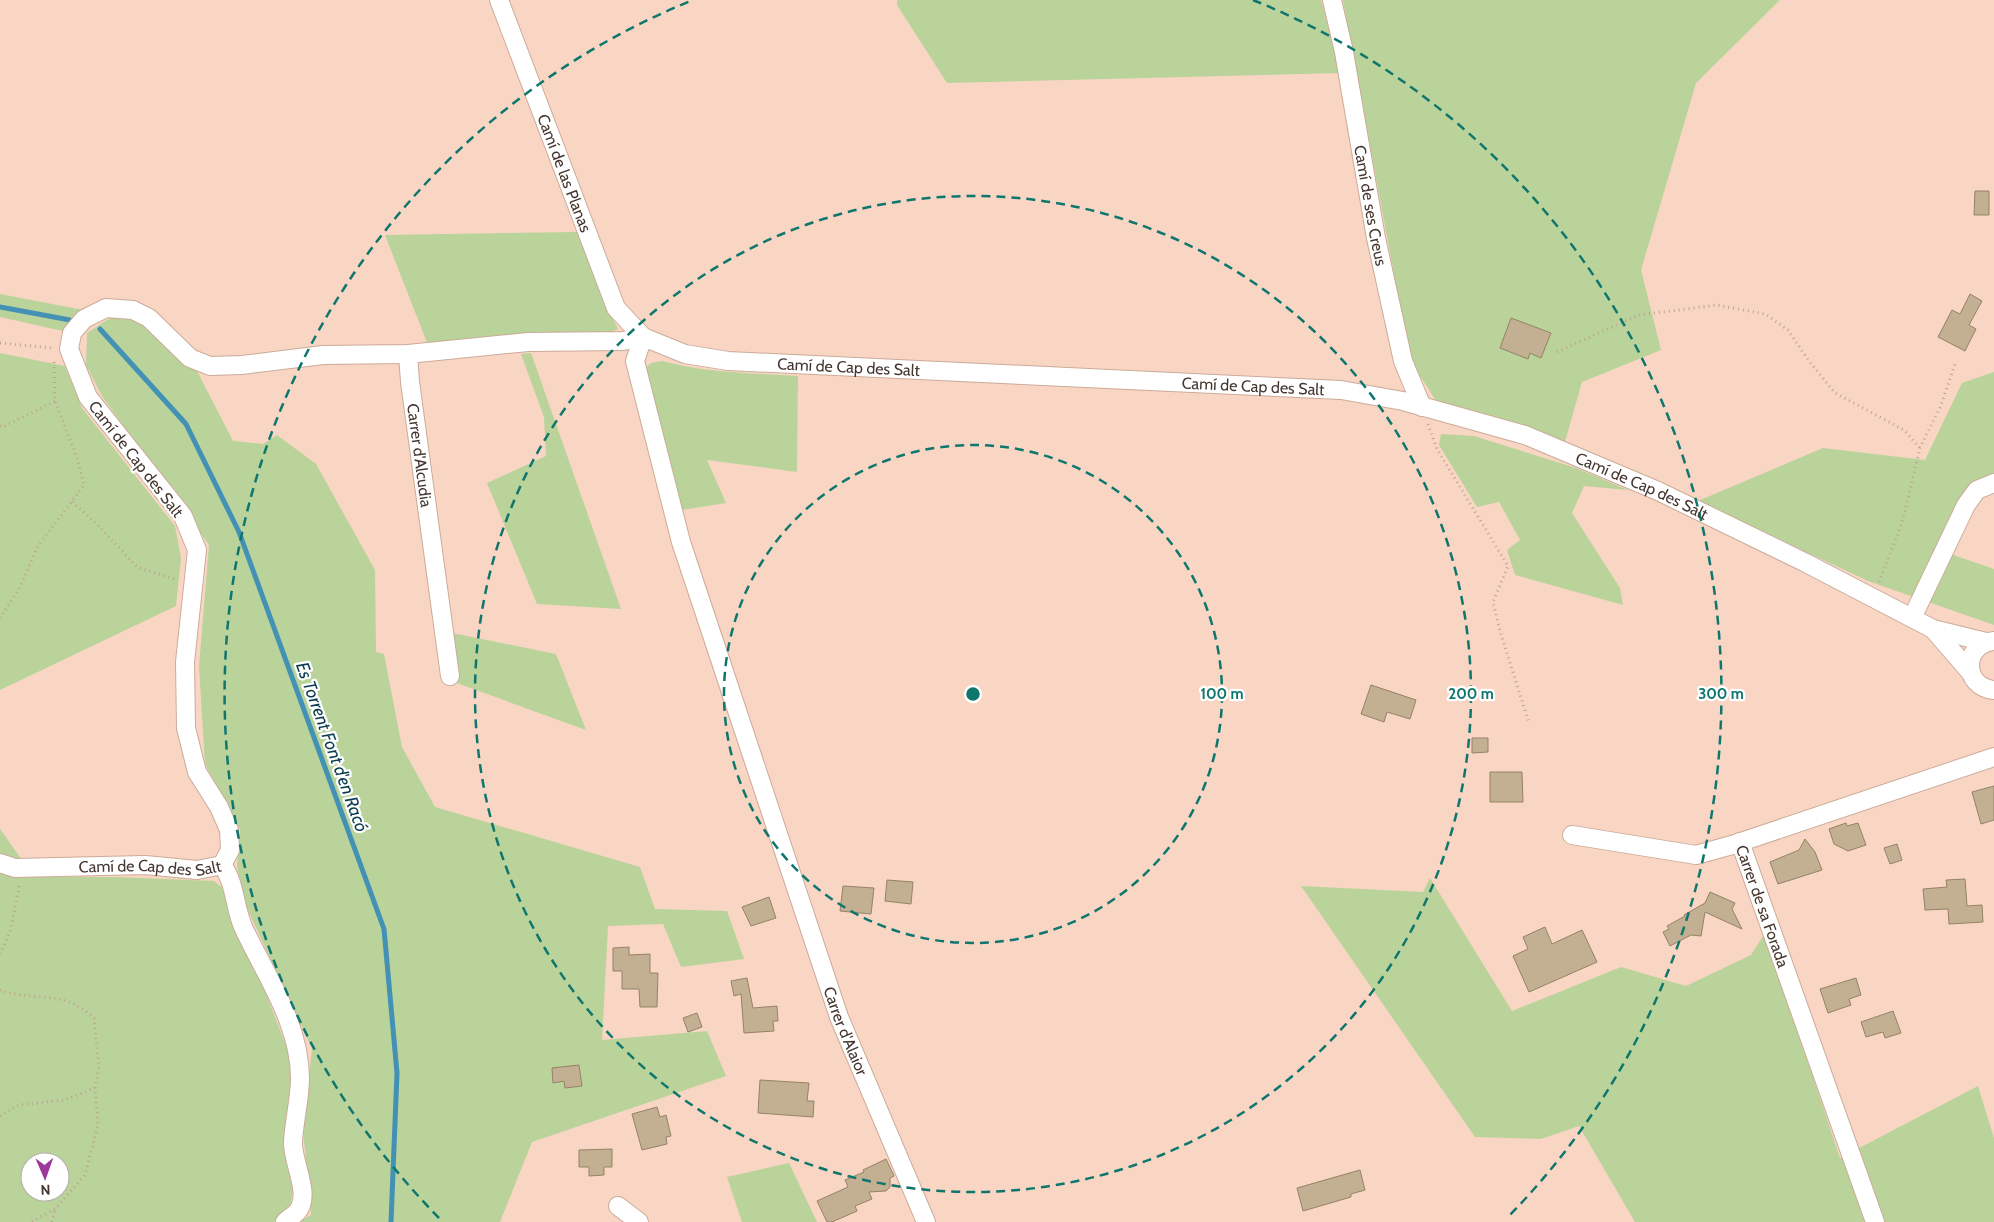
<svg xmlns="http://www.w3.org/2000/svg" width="1994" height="1222" viewBox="0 0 1994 1222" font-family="Cabin,sans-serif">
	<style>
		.green { fill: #b9d39a; fill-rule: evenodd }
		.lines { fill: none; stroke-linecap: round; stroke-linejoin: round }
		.stream { stroke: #4391b4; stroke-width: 5 }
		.building { fill: #c3af92; stroke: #958266 }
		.minor-casing { stroke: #ccab99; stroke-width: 20 }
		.path { stroke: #bea393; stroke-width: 3; stroke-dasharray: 1 4; stroke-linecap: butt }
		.minor { stroke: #fff; stroke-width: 18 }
		.ring { fill: none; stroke: #0f766e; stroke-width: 2.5; stroke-dasharray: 9 6 }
		.labels { text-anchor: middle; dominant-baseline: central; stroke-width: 4.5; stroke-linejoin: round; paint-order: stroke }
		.street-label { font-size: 16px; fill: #453730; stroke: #fff }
		.water-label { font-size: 18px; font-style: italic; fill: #0a3d52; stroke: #fff }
		.centre { fill: #0f766e; stroke: #fff; stroke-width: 2.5 }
		.ring-label { font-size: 15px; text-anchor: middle; font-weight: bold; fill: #0f766e; stroke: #fff; stroke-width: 4.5; stroke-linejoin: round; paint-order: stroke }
	</style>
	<rect width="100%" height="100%" fill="#f8d6c3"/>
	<!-- green -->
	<path class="green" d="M897 0H1321L1341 73 947 83 897 5Z
		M1343 0H1780L1696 83 1641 270 1661 350 1582 382 1564 445 1438 404 1410 360Z
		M577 232 603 300 618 329 600 337 428 345 385 235Z
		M0 294 83 310 63 331 0 317Z
		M110 318 136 319 197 371 233 441 263 444 277 435 316 464 375 570 376 652 384 654 402 747 435 807 640 867 655 909 727 911 744 959 681 967 663 924 608 926 602 1040 707 1031 726 1076 532 1142 500 1222H299L311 1215 303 1129 312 1049 246 906 237 867 240 830 205 764 199 666 209 545 102 396 86 365 87 333Z
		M0 353 65 366 82 408 175 526 181 558 176 606 0 690Z
		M531 353 621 609 537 604 487 483 546 456 544 417 521 354Z
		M662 361C706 373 752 373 798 376L797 472 707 460 726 503 682 510 643 371 651 363Z
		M1994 372V477L1966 488 1936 549 1994 569V625L1868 581 1698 501 1823 448 1925 460 1962 383Z
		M1441 434 1474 436 1576 468 1628 490 1584 486 1572 513 1620 588 1623 605 1515 575 1507 550 1520 540 1499 502 1477 507 1439 445Z
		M447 632 556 654 586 730 454 682Z
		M0 829 22 860 0 854Z
		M0 873 18 877H115L214 881 225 890 232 923 253 960 292 1061 291 1091 284 1139 294 1185 290 1208 274 1222H0ZM30 1162H60V1192H30Z
		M1430 878 1512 1011 1621 967 1686 986 1751 955 1765 933 1840 1158 1978 1086 1994 1138V1222H1635L1579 1126 1541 1139 1475 1137 1301 886 1423 892Z
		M789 1163 817 1222H742L727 1177Z"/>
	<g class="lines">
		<!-- stream -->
		<path class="stream" d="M0 307 70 320
			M100 329 186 424 239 532 384 929 397 1073 391 1222"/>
	</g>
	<!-- building -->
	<path class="building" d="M1975 191H1989V215H1974Z
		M1970 294 1982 301 1969 325 1976 329 1965 351 1938 337 1952 310 1960 314Z
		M1511 318 1551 333 1541 358 1530 353 1528 359 1500 348Z
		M1371 685 1416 700 1410 719 1387 712 1384 722 1361 714Z
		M1472 738H1488V752L1472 753Z
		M1490 772H1522L1523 802H1490Z
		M1994 786V820L1981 824 1972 792Z
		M1846 823 1847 826 1858 823 1866 845 1848 851 1834 844 1829 829Z
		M1805 839 1815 852 1822 870 1778 884 1770 862 1799 850Z
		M1897 844 1902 860 1890 864 1884 848Z
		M1965 879 1967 906 1982 905 1983 922 1949 924 1948 909 1925 910 1923 889 1947 887 1946 880Z
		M887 880 913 882 911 904 885 901Z
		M843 886 874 888 871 914 840 911Z
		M1710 892 1735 903 1732 909 1742 929 1705 912 1701 936 1691 935 1670 946 1663 932 1669 929 1667 926 1685 916 1684 915 1705 903Z
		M769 897 776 918 751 926 742 907Z
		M1545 927 1552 944 1582 930 1597 962 1529 992 1513 956 1528 949 1523 937Z
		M629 947V955L650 954V973H658L657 1007H640L639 989H622V971H613V948Z
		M747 978 753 1008 777 1006 778 1021H773L774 1031 744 1033 741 994 734 996 731 981Z
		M1856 978 1861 995 1849 999 1851 1005 1828 1013 1820 989Z
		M1893 1011 1901 1033 1885 1038 1883 1032 1866 1037 1861 1022Z
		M697 1013 702 1027 688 1032 683 1018Z
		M579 1065 582 1086 565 1088 564 1081 553 1083 552 1068Z
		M760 1080 809 1083 807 1101H814L813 1117 758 1113Z
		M657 1107 660 1117 666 1115 671 1136 666 1137 667 1144 642 1150 632 1114Z
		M612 1149V1167H604V1175L589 1176V1167H579V1150Z
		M886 1159 894 1176 890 1178V1187L886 1191 869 1192 872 1199 855 1206 857 1211 832 1222H827L817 1201 848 1187 845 1180 864 1172 863 1170Z
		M1360 1170 1365 1190 1351 1194V1197L1303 1211 1297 1188Z"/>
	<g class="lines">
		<defs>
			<g id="minor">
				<path id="s1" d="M499 0 616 308 643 337"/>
				<path id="s2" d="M1332 0 1344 52 1376 238 1403 361 1422 407"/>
				<path id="s3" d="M643 337 635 361 681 542 839 1017 926 1222"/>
				<path id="s4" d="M408 354 410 382 450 676"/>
				<path d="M1912 618 1966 505 1977 490 1994 483"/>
				<path d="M1933 629 1971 673"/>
				<path d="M1994 641C1962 644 1962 687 1994 690"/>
				<path d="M1572 835 1696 855 1732 845 1994 757"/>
				<path id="s5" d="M1740 842 1875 1222"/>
				<path id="s6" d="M0 863 15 868 145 865 197 870 222 865 230 850 229 830 219 807 197 772 186 728 185 662 197 550 183 516 88 397 69 349 72 333 84 319 106 308 133 310 149 318 190 358 210 366 242 365 323 355 408 354 528 342 623 341 643 337 685 354 728 361 1341 390 1403 401 1525 435 1658 491 1804 562 1933 629 1986 642"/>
				<path d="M222 865C236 883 234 908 244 929 266 976 300 1024 300 1078 300 1099 294 1121 293 1142 292 1162 312 1195 297 1212 293 1216 288 1219 285 1222"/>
				<path d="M618 1206 639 1222"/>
			</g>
		</defs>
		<!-- minor casing -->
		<use href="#minor" class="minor-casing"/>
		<!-- path -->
		<path class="path" d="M0 343 54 348
			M1557 352 1639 315 1717 305 1765 314 1788 330 1809 361 1835 393 1904 430 1920 448
			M1428 424 1437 449 1508 566 1493 602 1500 631 1529 723
			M0 426 3 427 55 401
			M72 502 96 523 137 567 178 580
			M1879 582 1902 523 1920 448 1941 405 1955 364
			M0 618 20 587 38 546 84 485 77 458 55 401 54 358
			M0 954 10 932 20 883
			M0 990C23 999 59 994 78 1006 84 1009 89 1014 94 1018L99 1067 95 1088 98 1124 85 1175 55 1209 31 1222
			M0 1116 19 1105 65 1100 95 1088
			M52 1222 55 1209"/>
		<!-- minor -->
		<use href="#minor" class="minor"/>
	</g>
	<!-- distance rings -->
	<g class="ring">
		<circle cx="973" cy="694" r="249"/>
		<circle cx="973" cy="694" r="498"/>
		<path d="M439 1218A748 748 0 0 1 693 0M1253 0A748 748 0 0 1 1507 1218"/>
	</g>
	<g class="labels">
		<!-- street labels -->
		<g class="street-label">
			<text stroke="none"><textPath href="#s1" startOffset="185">Camí de las Planas</textPath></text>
			<text stroke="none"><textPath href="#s2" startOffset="209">Camí de ses Creus</textPath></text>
			<text stroke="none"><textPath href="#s6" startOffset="1619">Camí de Cap des Salt</textPath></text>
			<text stroke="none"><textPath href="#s6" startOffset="2024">Camí de Cap des Salt</textPath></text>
			<text stroke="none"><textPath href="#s4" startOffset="102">Carrer d'Alcudia</textPath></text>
			<text transform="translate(136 459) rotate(52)">Camí de Cap des Salt</text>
			<text stroke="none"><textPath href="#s6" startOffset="2429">Camí de Cap des Salt</textPath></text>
			<text stroke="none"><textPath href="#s6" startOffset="151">Camí de Cap des Salt</textPath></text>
			<text stroke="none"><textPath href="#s5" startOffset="68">Carrer de sa Forada</textPath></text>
			<text stroke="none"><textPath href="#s3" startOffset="728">Carrer d'Alaior</textPath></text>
		</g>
		<!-- water labels -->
		<g class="water-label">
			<text transform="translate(332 747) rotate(70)">Es Torrent Font d'en Racó</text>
		</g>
	</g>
	<circle cx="973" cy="694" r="8" class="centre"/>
	<g class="ring-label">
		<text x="1222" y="699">100 m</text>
		<text x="1471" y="699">200 m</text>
		<text x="1721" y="699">300 m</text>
	</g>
	<!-- north arrow -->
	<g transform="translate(45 1177) rotate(178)"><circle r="24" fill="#ffffff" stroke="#b5afac"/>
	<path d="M0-4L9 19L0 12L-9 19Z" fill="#9e379b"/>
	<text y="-8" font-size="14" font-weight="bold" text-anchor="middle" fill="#453730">N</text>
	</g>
</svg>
